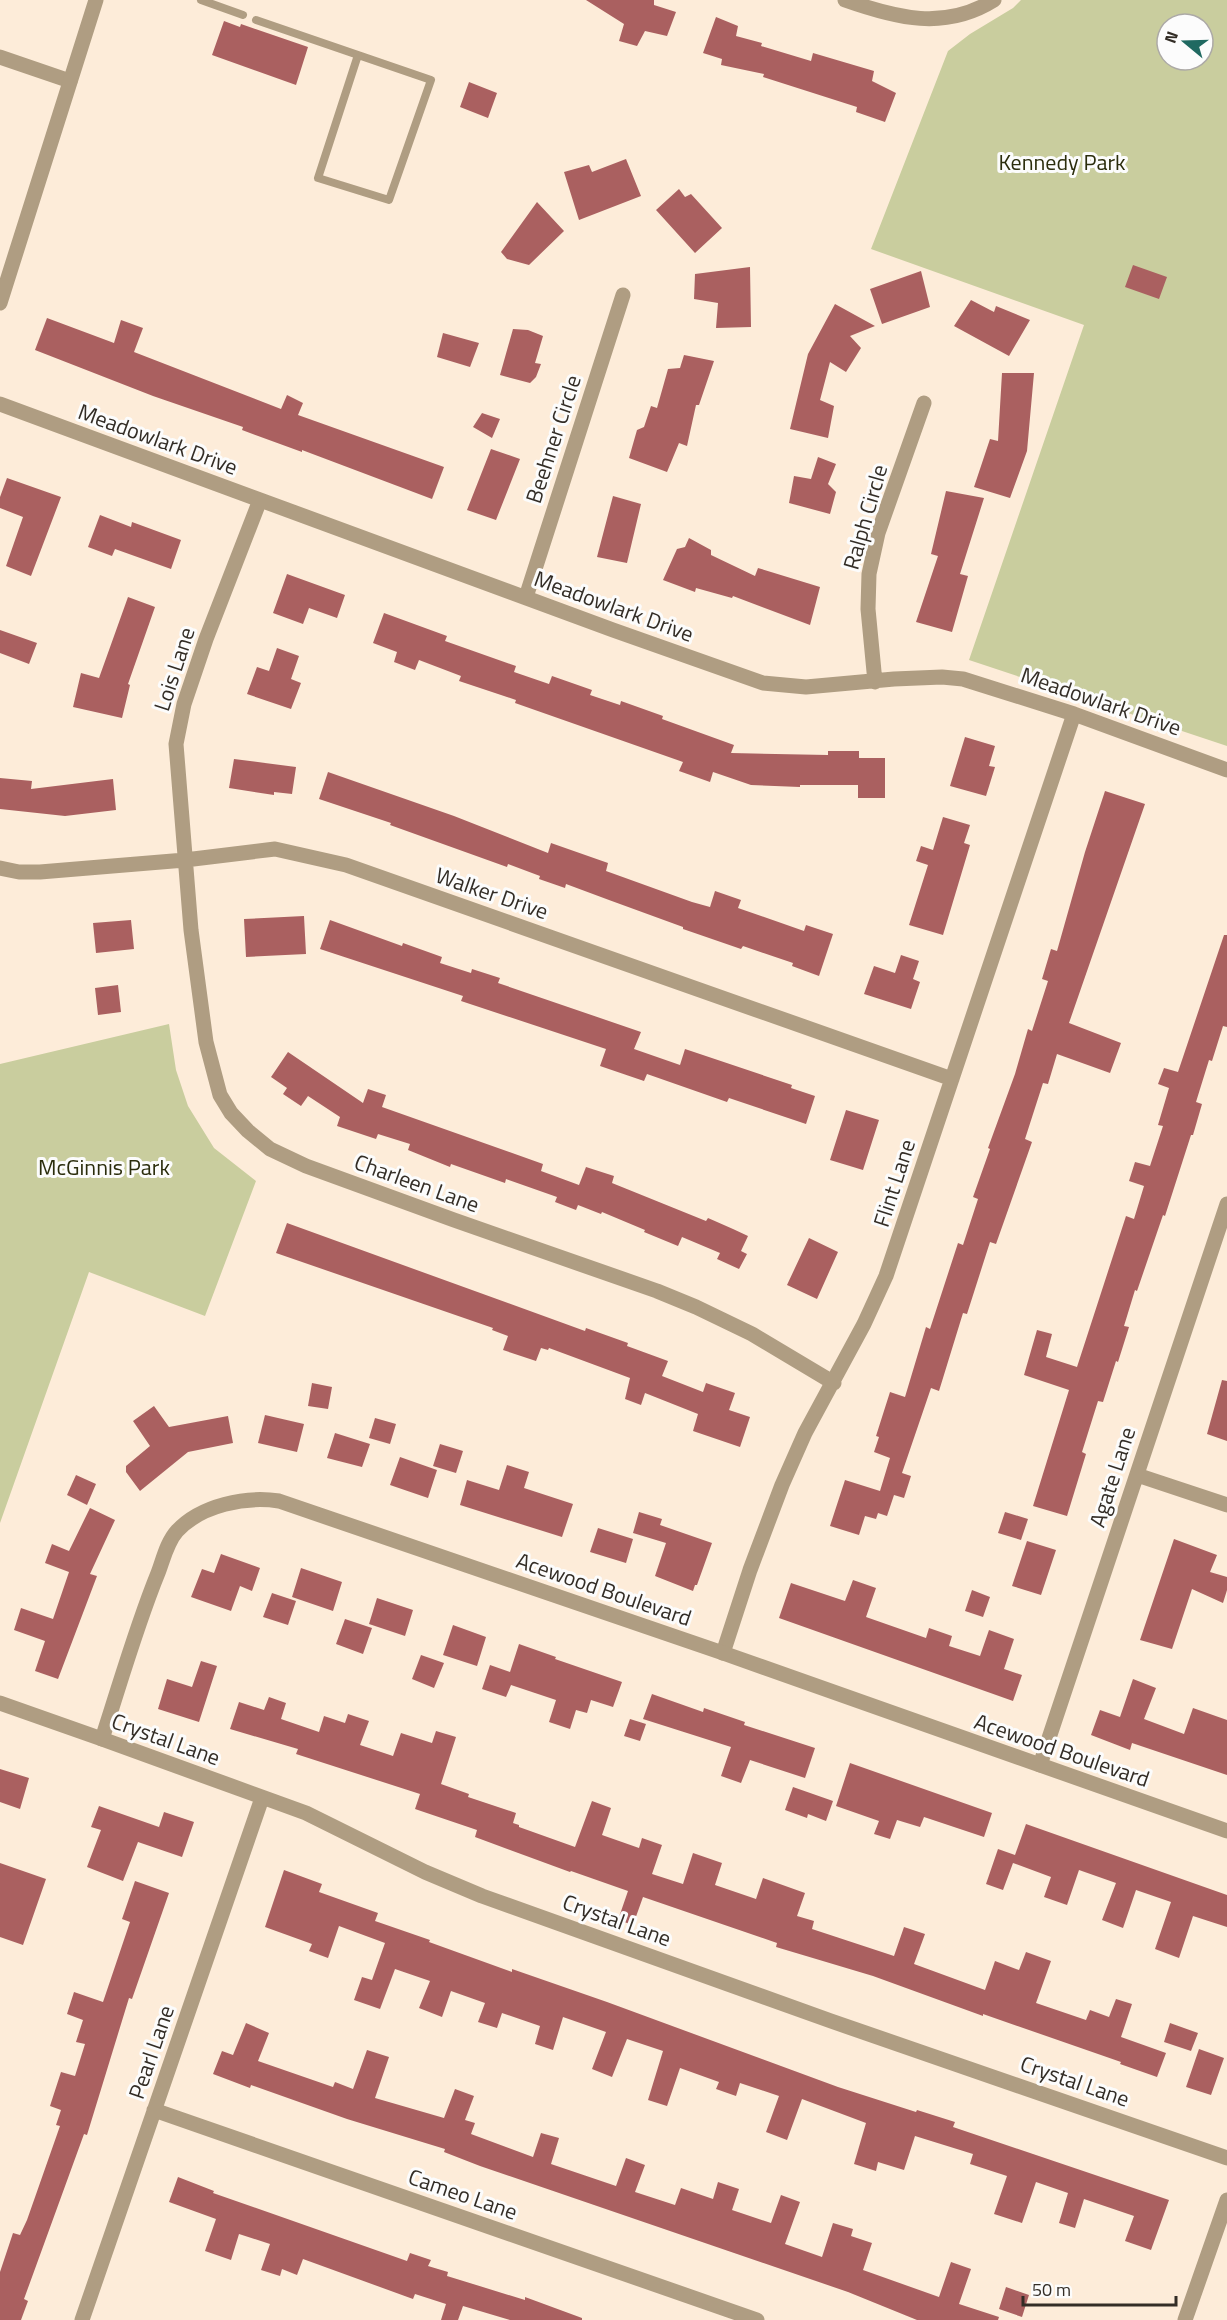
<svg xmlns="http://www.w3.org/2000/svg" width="1227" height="2320" viewBox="0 0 1227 2320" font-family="'Titillium Web',sans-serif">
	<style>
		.green { fill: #c9cd9e; fill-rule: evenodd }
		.building { fill: #aa6060 }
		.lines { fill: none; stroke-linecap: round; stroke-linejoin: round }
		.service { stroke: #af9d82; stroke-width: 8 }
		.minor { stroke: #af9d82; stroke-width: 15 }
		.tertiary { stroke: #af9d82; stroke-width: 15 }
		.labels { text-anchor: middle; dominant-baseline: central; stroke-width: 6; stroke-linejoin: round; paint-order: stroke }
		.park-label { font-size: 22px; fill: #2b2d0c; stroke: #fcfcfc }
		.street-label { font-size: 22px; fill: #332d26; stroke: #fcfcfc }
	</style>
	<rect width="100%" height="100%" fill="#fdecd9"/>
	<!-- green -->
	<path class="green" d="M1021 0H1227V746L969 660 1084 325 871 249 948 51 970 34 1013 8ZM1167 24H1203V60H1167Z
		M169 1024 176 1070 188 1106 214 1148 256 1181 205 1316 89 1272 0 1523V1064Z"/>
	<!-- building -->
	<path class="building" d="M586 0H654V5L676 12 667 36 645 31 637 46 619 41 624 24Z
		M716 17 738 26 736 36 762 43 761 46 811 61 813 53 874 71 872 81 896 93 885 122 856 112 857 107 763 77 764 74 721 65 722 59 703 53Z
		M224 21 240 27 241 24 308 47 296 85 212 55Z
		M469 82 497 93 488 118 460 107Z
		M626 159 641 196 579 220 564 172 589 165 592 172Z
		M679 189 685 197 691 194 722 228 695 253 656 210Z
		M537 202 564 231 529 265 507 259 501 252Z
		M1133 265 1167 277 1159 299 1125 287Z
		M750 267 751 327 716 328 718 303 694 299 695 274Z
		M921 271 930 307 882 324 870 289Z
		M971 300 994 312 996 306 1030 320 1009 356 954 326Z
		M835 304 875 326 850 336 861 348 846 372 830 362 820 400 834 406 828 438 790 429 808 354Z
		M47 318 114 343 121 320 143 328 134 352 281 409 287 395 303 403 298 415 444 467 432 499 302 450V452L242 430 243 427 153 396 35 350Z
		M513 329 528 330 543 336 535 363 541 364 536 377 530 383 500 375Z
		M443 333 479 343 470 367 437 357Z
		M684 355 714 361 699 405H696L687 446 679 443 667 472 629 458 637 430 644 427 651 406 657 408 668 369 680 368Z
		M1002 373H1034L1027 451 1010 498 974 487 990 439 998 441Z
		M482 413 500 419 492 438 473 427Z
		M491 449 520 459 496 520 467 510Z
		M818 457 836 464 828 484 836 492 830 514 789 503 794 476 811 479Z
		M7 478 61 497 31 576 6 566 23 517 0 508V497Z
		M946 491 984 498 960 574 968 576 952 632 916 622 938 556 931 554Z
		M613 496 641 504 627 563 597 557Z
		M100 515 131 527 132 522 181 540 171 569 115 549 112 556 88 547Z
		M689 538 711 550V555L755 576 758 568 820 587 810 625 733 596 732 598 696 588 695 592 663 580 677 549 685 547Z
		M287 574 345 595 337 618 309 608 303 624 273 613Z
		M128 597 155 607 128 684 130 685 122 718 73 707 81 673 99 678Z
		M384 613 447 636 445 641 516 666 514 672 549 684 552 676 592 690 590 695 620 705 621 701 663 716 662 719 734 745 731 753 828 755V751H859V758H885V798H858V785H800V787L751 785 713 772 710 782 679 771 683 762 515 703 516 700 459 681 461 676 419 660 415 670 394 662 397 652 373 643Z
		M0 630 37 643 29 664 0 653Z
		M277 648 299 656 291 679 301 683 291 709 247 694 257 667 269 671Z
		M965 737 995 746 989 766 995 767 986 796 950 786Z
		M234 759 296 767 292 794 274 792V795L229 788Z
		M328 772 454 816 548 853 551 843 608 863 606 871 692 902 710 907 715 891 741 900 738 908 804 931 806 925 833 934 819 976 792 966 793 963 743 946 741 949 683 929V927L609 900 566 884 565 888 539 879 540 876 508 864 507 867 390 825 391 823 319 799Z
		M0 778 32 781 31 789 113 779 116 810 65 816 0 809Z
		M1105 791 1145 804 1069 1023 1121 1043 1110 1073 1057 1054 1048 1084 1043 1083 1025 1139 1032 1142 996 1244 990 1242 967 1314 963 1313 939 1391 931 1388 902 1473 911 1476 904 1498 894 1495 887 1516 878 1513 876 1519 865 1516 859 1535 830 1526 845 1480 880 1491 890 1458 874 1452 879 1437 876 1436 890 1392 905 1397 926 1327 930 1329 958 1243 963 1245 978 1199 973 1197 990 1149 988 1148 1015 1074 1028 1029 1032 1031 1048 981 1042 979 1051 949 1057 951 1085 852Z
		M943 817 970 825 964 843 970 845 943 935 909 925 928 865 916 861 921 846 933 850Z
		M304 916 306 954 246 957 244 919Z
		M131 920 134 949 96 953 93 923Z
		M330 920 402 946 403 943 442 957 440 963 471 973 472 969 500 978 498 983 641 1032 634 1049 680 1065 685 1049 792 1085 791 1088 815 1096 806 1124 729 1098 727 1102 647 1074 644 1081 600 1066 606 1049 461 1001 463 996 320 949Z
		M1224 935H1227V1027L1223 1026 1212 1061 1209 1060 1196 1102 1202 1104 1193 1135H1191L1165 1216 1163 1215 1137 1291 1135 1290 1124 1326 1129 1327 1118 1362 1116 1361 1103 1402 1098 1401 1082 1452 1086 1454 1067 1516 1033 1506 1069 1390 1024 1375 1037 1330 1052 1334 1046 1357 1077 1367 1126 1216 1134 1219 1144 1186 1129 1181 1135 1162 1150 1166 1163 1126 1158 1125 1169 1088 1158 1084 1164 1068 1178 1072Z
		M901 955 919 961 913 979 920 982 911 1009 864 994 874 966 895 973Z
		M118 985 121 1012 98 1015 95 988Z
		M288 1052 363 1103 368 1089 386 1095 382 1107 543 1164 541 1171 579 1185 586 1167 614 1176 612 1183 706 1221 708 1218 733 1229 748 1236 741 1251 747 1254 739 1269 717 1259 720 1253 682 1237 678 1246 644 1232 645 1230 602 1212 601 1214 578 1205 576 1210 555 1202 557 1197 506 1179 505 1183 451 1164 450 1167 408 1150 410 1144 378 1134 376 1139 337 1126 340 1117 308 1096 301 1106 283 1094 287 1088 271 1077Z
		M846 1110 879 1120 863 1170 830 1160Z
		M287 1223 585 1331 586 1328 628 1343 627 1346 668 1361 662 1376 703 1392 706 1383 735 1393 729 1410 750 1417 740 1447 693 1431 698 1414 645 1393 641 1405 625 1399 630 1378 549 1348 548 1350 541 1348 536 1361 503 1350 508 1336 492 1330 493 1328 276 1253Z
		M809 1238 838 1252 817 1299 787 1285Z
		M1222 1380 1227 1381V1441L1207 1434Z
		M312 1383 332 1387 328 1409 308 1406Z
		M154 1406 169 1427 228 1416 233 1443 188 1452 140 1491 126 1472V1466L150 1446 133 1421Z
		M265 1415 304 1424 297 1452 258 1443Z
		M375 1418 396 1424 390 1444 369 1438Z
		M335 1433 370 1444 362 1467 327 1458Z
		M440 1444 463 1451 456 1473 433 1466Z
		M400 1457 437 1470 428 1498 390 1485Z
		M507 1465 529 1472 524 1488 573 1504 562 1537 460 1505 467 1480 499 1490Z
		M76 1475 96 1484 87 1505 67 1495Z
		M90 1508 115 1520 90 1574 97 1576 58 1679 35 1671 45 1641 14 1630 21 1608 53 1619 69 1572 45 1563 52 1544 69 1551Z
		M639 1512 662 1519 660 1525 712 1543 697 1585H695L693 1591 655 1576 666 1543 633 1533Z
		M1005 1512 1028 1519 1021 1540 998 1533Z
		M598 1528 633 1539 626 1563 590 1552Z
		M1174 1539 1217 1555 1210 1572 1227 1577V1590L1223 1603 1192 1589 1172 1649 1140 1640Z
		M1027 1541 1056 1550 1041 1595 1012 1586Z
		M221 1554 260 1568 252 1591 240 1586 231 1611 191 1597 202 1569 214 1573Z
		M301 1568 342 1582 333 1611 292 1597Z
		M853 1580 876 1588 866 1617 926 1638 929 1628 952 1636 949 1646 980 1656 989 1630 1014 1639 1004 1669 1022 1675 1013 1701 779 1618 791 1583 845 1601Z
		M972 1590 990 1597 983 1617 965 1611Z
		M272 1593 296 1601 288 1625 263 1617Z
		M377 1598 413 1610 405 1636 369 1624Z
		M345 1619 372 1628 363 1654 336 1644Z
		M453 1625 486 1637 477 1666 443 1655Z
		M519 1644 556 1657 555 1659 622 1682 613 1707 591 1700 587 1713 576 1710 570 1729 549 1722 556 1700 511 1685 506 1697 482 1689 490 1665 510 1672Z
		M421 1655 444 1663 434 1688 412 1679Z
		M201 1661 217 1666 199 1722 158 1709 167 1679 192 1687Z
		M1133 1679 1156 1688 1144 1719 1184 1734 1193 1708 1227 1720V1775L1132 1743 1130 1750 1091 1735 1100 1710 1120 1717Z
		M652 1694 703 1712 704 1708 745 1722 744 1725 815 1748 805 1778 750 1760 741 1783 721 1776 731 1747 643 1719Z
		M269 1697 286 1703 281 1719 319 1732 324 1716 345 1723 348 1714 369 1721 360 1745 393 1756 401 1733 432 1743 436 1731 456 1737 441 1784 469 1794 468 1797 516 1813 513 1823 519 1825V1827L575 1847 592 1801 611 1808 602 1835 639 1848 642 1838 662 1845 652 1874 683 1884 693 1853 722 1863 715 1885 756 1899 763 1878 805 1893 797 1916 814 1921 812 1929 894 1956 904 1927 925 1934 914 1964 985 1990 995 1961 1019 1970 1026 1952 1051 1961 1036 2003 1086 2020 1090 2010 1109 2017 1116 1999 1132 2004 1121 2037 1166 2053 1157 2077 1120 2064 1121 2062 983 2014V2016L873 1976 776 1947 777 1943 643 1897 633 1925 618 1920 628 1891 571 1871 570 1872 475 1837 477 1830 415 1809 420 1794 296 1754 298 1749 230 1729 239 1702 264 1710Z
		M630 1719 646 1724 640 1741 624 1736Z
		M850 1763 992 1813 984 1837 924 1817 920 1827 897 1820 890 1839 874 1834 879 1821 836 1806Z
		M0 1769 29 1778 20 1809 0 1802Z
		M793 1787 833 1801 826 1821 808 1814 807 1818 785 1810Z
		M99 1806 159 1827 164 1812 194 1822 182 1857 138 1842 123 1881 87 1867 101 1830 91 1827Z
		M1026 1824 1227 1895V1927L1193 1916 1179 1958 1155 1949 1171 1902 1136 1890 1123 1928 1102 1920 1116 1883 1079 1870 1067 1905 1044 1897 1051 1877 1013 1863 1003 1890 986 1884 998 1849 1015 1855Z
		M0 1863 46 1879 23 1945 0 1937Z
		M284 1870 322 1884 319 1892 378 1913 375 1921 430 1940 429 1942 512 1972V1969L607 2002 838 2087 916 2112 917 2110 955 2122 953 2127 1169 2200 1151 2250 1125 2241 1134 2216 1084 2199 1075 2228 1059 2223 1068 2193 1036 2182 1022 2223 994 2214 1007 2176 970 2164 973 2154 915 2136 904 2170 878 2162 876 2171 854 2164 866 2123 802 2099 787 2140 766 2132 779 2096 740 2083 736 2096 716 2089 719 2082 680 2068 667 2106 648 2100 663 2051 627 2039 612 2077 592 2069 606 2032 563 2017 553 2050 535 2044 540 2026 502 2013 497 2028 478 2022 485 2003 451 1991 442 2017 419 2008 430 1981 395 1969 380 2009 354 2000 362 1977 372 1980 385 1943 339 1926 328 1958 309 1951 312 1944 265 1927Z
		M135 1881 169 1893 132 1999 129 1998 87 2135 84 2134 24 2299 28 2301 21 2320H0V2272L13 2233 20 2235 27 2220 60 2126 56 2125 61 2110 50 2106 61 2072 75 2076 85 2044 76 2042 83 2020 67 2014 74 1992 103 2002 130 1922 122 1919Z
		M246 2023 269 2033 258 2061 333 2087 335 2082 353 2089 367 2050 389 2057 375 2098 444 2118 455 2089 474 2096 465 2120 475 2123 471 2134 533 2157 541 2133 559 2138 551 2164 616 2186 626 2158 645 2165 635 2192 675 2205 681 2188 713 2199 718 2182 739 2189 732 2210 771 2223 781 2195 800 2202 785 2244 822 2257 833 2223 853 2229 851 2236 872 2243 863 2270 939 2297 951 2262 971 2269 959 2304 999 2317 998 2320H917L848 2292 480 2166 444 2152 445 2149 347 2119 251 2085 250 2088 213 2074 222 2051 233 2055Z
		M1170 2023 1198 2033 1191 2051 1164 2042Z
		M1199 2049 1224 2058 1211 2095 1186 2087Z
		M178 2177 214 2191 213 2193 407 2261 410 2253 431 2260 428 2266 448 2272 447 2276 525 2300V2297L582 2318V2320H510L463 2306 458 2320H441L446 2304 415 2294 413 2299 303 2259 297 2275 282 2269 280 2276 261 2270 270 2244 239 2234 231 2260 205 2251 216 2219 169 2202Z
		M1006 2287 1029 2295 1022 2317 999 2309Z"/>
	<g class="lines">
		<!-- service -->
		<path class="service" d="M201 0 243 15
			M256 20 431 80 389 200 318 178 358 55"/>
		<!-- minor -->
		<path class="minor" d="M845 0C896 18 945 31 994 0
			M0 57 70 81
			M0 404 613 630 763 683 806 687 894 679 942 677 963 679 1074 714 1227 770
			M260 500 206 639 184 704 176 744 191 930 206 1042 220 1095 231 1113 248 1131 270 1149 306 1166 454 1220 657 1291 696 1307 752 1334 834 1383
			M526 597 623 295
			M875 682 868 609 869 574 878 533 924 403
			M0 868 19 872H40L185 860 275 849 346 865 952 1079
			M1137 1475 1227 1505
			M723 1653 750 1570 782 1485 805 1433 864 1324 886 1276 1074 714
			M102 1739 306 1813 425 1872 482 1896 831 2021 1227 2158
			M1040 1765 1227 1204
			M154 2110 757 2320
			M82 2320 262 1798
			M1185 2320 1227 2200"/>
		<!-- tertiary -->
		<path class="tertiary" d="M0 303 96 0
			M0 1703 102 1739C120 1684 136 1627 158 1573 163 1560 167 1542 177 1531 201 1505 246 1496 279 1501L723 1653 1227 1831"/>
	</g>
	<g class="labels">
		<!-- park labels -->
		<g class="park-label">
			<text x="1062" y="162">Kennedy Park</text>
			<text x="104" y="1167">McGinnis Park</text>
		</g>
		<!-- street labels -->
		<g class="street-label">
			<text transform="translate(158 439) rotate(20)">Meadowlark Drive</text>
			<text transform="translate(553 439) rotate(-72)">Beehner Circle</text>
			<text transform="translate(865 517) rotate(-74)">Ralph Circle</text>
			<text transform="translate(614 606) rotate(20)">Meadowlark Drive</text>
			<text transform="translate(174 669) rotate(-72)">Lois Lane</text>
			<text transform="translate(1101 701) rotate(19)">Meadowlark Drive</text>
			<text transform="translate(492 893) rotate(19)">Walker Drive</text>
			<text transform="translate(417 1183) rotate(20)">Charleen Lane</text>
			<text transform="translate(894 1183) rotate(-72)">Flint Lane</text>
			<text transform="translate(1112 1477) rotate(-72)">Agate Lane</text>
			<text transform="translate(604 1589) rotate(19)">Acewood Boulevard</text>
			<text transform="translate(166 1739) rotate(20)">Crystal Lane</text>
			<text transform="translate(1062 1750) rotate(19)">Acewood Boulevard</text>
			<text transform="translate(617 1920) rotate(20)">Crystal Lane</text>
			<text transform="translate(151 2052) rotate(-71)">Pearl Lane</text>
			<text transform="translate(1075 2081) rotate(19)">Crystal Lane</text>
			<text transform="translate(463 2194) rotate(19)">Cameo Lane</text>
		</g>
	</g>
	<!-- north arrow -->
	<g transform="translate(1185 42) rotate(289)"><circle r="28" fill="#fcfcfc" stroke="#aca9a6" stroke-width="1.5"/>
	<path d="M0-4.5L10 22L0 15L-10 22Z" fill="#206961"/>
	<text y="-9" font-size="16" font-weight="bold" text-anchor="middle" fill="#332d26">N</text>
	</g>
	<!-- scale -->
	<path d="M1023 2296v9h153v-9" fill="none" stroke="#332d26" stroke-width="3"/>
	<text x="1032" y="2296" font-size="18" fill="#332d26" stroke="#fcfcfc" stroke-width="4.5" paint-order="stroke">50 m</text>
</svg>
